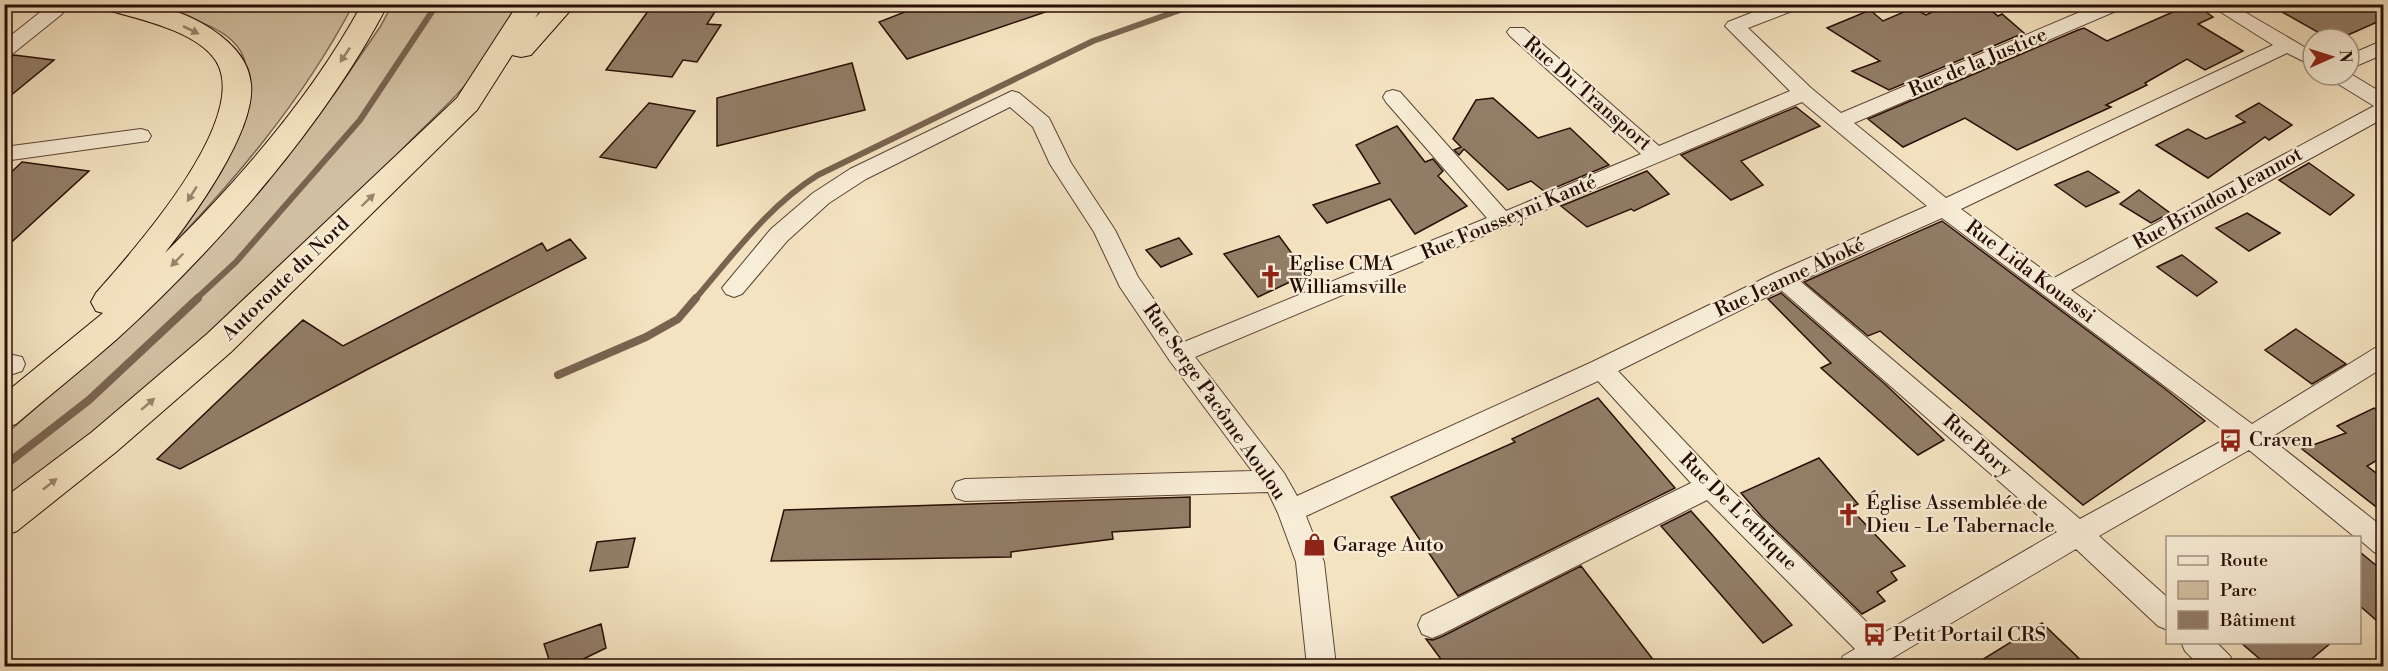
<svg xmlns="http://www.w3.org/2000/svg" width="2388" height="671" viewBox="0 0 2388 671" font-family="'Libre Bodoni',serif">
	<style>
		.green { fill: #d1bfa1; stroke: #7c6653; stroke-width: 1.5 }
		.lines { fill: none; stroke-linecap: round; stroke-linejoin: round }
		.stream-far1 { stroke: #79634f; stroke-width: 6 }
		.stream { stroke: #79634f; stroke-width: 8 }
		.building { fill: #927d67; stroke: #280e05; stroke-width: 1.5 }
		.minor-casing { stroke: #5b4334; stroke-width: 2 }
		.highway-casing { stroke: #280e05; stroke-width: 2 }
		.minor { fill: #f8edd7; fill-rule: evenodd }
		.highway { fill: #f4e3c1; fill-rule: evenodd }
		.oneway { fill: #98836c }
		.labels { text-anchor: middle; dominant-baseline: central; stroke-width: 4.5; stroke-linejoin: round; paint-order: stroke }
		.street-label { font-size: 20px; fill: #280e05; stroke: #f8edd7 }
		.poi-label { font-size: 20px; fill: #280e05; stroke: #f8edd7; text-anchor: start }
	</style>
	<rect width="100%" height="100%" fill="#f4e3c1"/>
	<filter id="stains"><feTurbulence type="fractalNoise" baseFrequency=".00333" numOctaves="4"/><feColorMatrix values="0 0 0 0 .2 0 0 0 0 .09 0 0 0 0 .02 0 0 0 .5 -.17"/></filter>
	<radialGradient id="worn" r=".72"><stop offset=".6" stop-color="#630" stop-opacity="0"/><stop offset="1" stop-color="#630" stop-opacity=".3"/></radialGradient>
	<!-- green -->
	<path class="green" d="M127 5H353C303 100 234 182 159 259L248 79C246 72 246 63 243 56 228 20 161 11 127 5Z
		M392 5H522C504 34 485 64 461 90 440 113 416 134 394 158 275 283 143 396 5 500V435L115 338 289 154 339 87 380 27Z"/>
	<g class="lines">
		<!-- stream-far1 -->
		<path class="stream-far1" d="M196 299 236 262 360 120 437 4
			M695 299C732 256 769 205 818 175L1093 41 1197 4"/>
		<!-- stream -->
		<path class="stream" d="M558 375 646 337 678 319 696 298
			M4 466 89 400 198 298"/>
	</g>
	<!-- building -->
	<path class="building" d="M653 4H720L707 24 721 25 697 62 683 60 672 77 606 70Z
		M925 4H1056L1057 8 907 59 879 22Z
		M1949 4H1983L1998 16 2002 14 2024 33 1889 90 1852 71 1880 61 1827 28 1870 10 1883 21 1913 8 1926 15Z
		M2191 4H2195L2213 17 2198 24 2243 51 2205 70 2187 59 2145 83 2147 85 2106 105 2111 107 2017 150 1965 118 1903 147 1868 119 2078 30 2084 28 2107 41Z
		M2268 4H2384V19L2339 39H2330Z
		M14 55 54 60 4 101V61Z
		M852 63 865 110 717 146V98Z
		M1493 98 1538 138 1570 128 1609 165 1545 192 1531 181 1508 190 1464 149 1459 155 1454 150 1461 147 1453 139 1476 100Z
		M649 103 695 111 656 168 600 157Z
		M2259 103 2292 125 2269 140 2265 137 2208 178 2156 145 2188 129 2206 139 2245 122 2236 116Z
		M1796 107 1820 126 1741 161 1763 185 1731 200 1681 155Z
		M1397 126 1425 162 1433 159 1443 171 1438 176 1467 206 1415 234 1390 199 1327 223 1313 205 1380 183 1356 145Z
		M22 162 89 171 4 249V179Z
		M2309 163 2354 195 2330 215 2279 180Z
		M1647 171 1669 194 1634 211 1631 209 1587 227 1561 206Z
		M2088 171 2119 192 2086 207 2055 185Z
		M2139 190 2170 213 2151 223 2120 204Z
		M2247 213 2280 233 2249 251 2216 228Z
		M1942 221 2164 388 2205 421 2083 505 1880 331 1868 336 1804 282Z
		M1279 236 1307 274 1258 297 1224 254Z
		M1179 238 1192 254 1161 267 1146 250Z
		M570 239 586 258 370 368 180 469 157 459 303 320 343 346 542 243 547 251Z
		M2182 255 2217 282 2197 296 2157 267Z
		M1781 293 1886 385 1944 440 1918 455 1821 368 1831 363 1768 299Z
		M2296 329 2346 364 2312 384 2265 350Z
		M1598 398 1675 488 1458 596 1391 497 1515 442 1512 439Z
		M2374 408 2384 415V456L2367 466 2384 479V513L2302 449 2346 433 2337 426Z
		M1819 458 1858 504 1850 508 1905 566 1891 572 1897 580 1877 592 1885 601 1862 614 1762 517 1741 493Z
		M1190 497V527L1112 532 1113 539 1011 552V557L771 561 784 510Z
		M1691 511 1792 625 1763 643 1661 526Z
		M635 538 628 567 590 571 597 542Z
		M2360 552 2384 572V627L2360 606Z
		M1581 566 1658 666H1446L1426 639 1433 640 1443 636Z
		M2042 623 2087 666H1972Z
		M601 624 606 648 569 666H551L544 644Z
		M2240 642H2332L2303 666H2268Z"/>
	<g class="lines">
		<defs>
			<path id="minor" d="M56 4 62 6 64 10 62 14 11 55 4 57V41L48 6Z
				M1774 4H1802L1800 8 1748 28 1811 88 1841 113 2099 4H2125L2123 8 1854 123 1946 198 2273 45 2208 4H2231L2313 52V66L2287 53 1961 209 2054 278 2374 106 2330 79 2327 75 2349 73 2384 94V118L2071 290 2252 424 2375 348 2384 346V367L2270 438 2384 528V556L2374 552 2360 540V538H2356L2249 450 2099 536 2168 598V630L2158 626 2076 549 1879 666H1839L1843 656 1855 649 1707 500 1442 634 1432 638 1422 634 1418 625 1422 616 1691 483 1598 381 1306 516 1324 562 1336 666H1307L1296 562 1278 513 1268 492 965 501 956 498 952 490 956 482 965 479 1252 471 1170 361 1120 287 1094 232 1050 164 1033 127 1010 107 866 179 829 203 787 241 742 294 734 297 726 294 722 288 771 229 813 193 850 169 1012 91 1019 93 1049 118 1071 163 1115 230 1138 277 1184 342 1487 218 1386 102 1383 97 1386 92 1393 90 1400 92 1506 211 1641 154 1510 36 1507 32 1510 28H1524L1659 146 1790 91 1725 26 1728 22ZM1802 102 1927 206 1775 273 1592 362 1297 496 1284 473 1195 357ZM1942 218 2231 436 2080 519 1800 281ZM1781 290 2057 532 1880 635 1719 478 1618 371Z
				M2384 40V54L2349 69V55Z
				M141 129 148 131 151 136 148 141 4 161V147Z
				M4 353 22 357 25 364 22 371 13 374 4 372Z
				M2181 642H2216L2230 656 2235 666H2200L2185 651Z"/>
			<path id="highway" d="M103 4C117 4 131 3 145 4 184 8 248 40 251 84 256 131 193 217 165 253 238 181 313 95 362 4H388C326 124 216 249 117 339 84 368 50 395 16 424L4 428V394L103 313 96 311 91 302 96 293C132 252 252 119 216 61 197 31 139 19 107 10Z
				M518 4H544L535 18 548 4H576L531 55 521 57 512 55 477 110 231 352 116 452 17 531 4 536V498L92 432 207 334 457 98Z"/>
		</defs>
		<!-- minor casing -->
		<use href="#minor" class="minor-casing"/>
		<!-- highway casing -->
		<use href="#highway" class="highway-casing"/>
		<!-- minor -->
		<use href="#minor" class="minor"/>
		<!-- highway -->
		<use href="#highway" class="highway"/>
	</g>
	<!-- one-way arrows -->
	<defs><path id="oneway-solid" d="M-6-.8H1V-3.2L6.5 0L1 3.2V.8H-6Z" transform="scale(1.5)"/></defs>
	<g class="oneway">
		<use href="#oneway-solid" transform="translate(191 30) rotate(26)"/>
		<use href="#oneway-solid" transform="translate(345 55) rotate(124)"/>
		<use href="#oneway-solid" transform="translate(192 194) rotate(122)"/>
		<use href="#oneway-solid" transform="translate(368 200) rotate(-44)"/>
		<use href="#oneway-solid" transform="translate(177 260) rotate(134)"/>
		<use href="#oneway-solid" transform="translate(148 404) rotate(-41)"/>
		<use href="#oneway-solid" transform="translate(50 484) rotate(-38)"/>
	</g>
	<!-- icons -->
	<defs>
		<symbol id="church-bare" viewBox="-9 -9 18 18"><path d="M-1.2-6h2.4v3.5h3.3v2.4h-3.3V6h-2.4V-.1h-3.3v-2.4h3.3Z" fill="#8f2418" stroke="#f8edd7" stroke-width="2.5" paint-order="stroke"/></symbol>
		<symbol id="bus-bare" viewBox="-9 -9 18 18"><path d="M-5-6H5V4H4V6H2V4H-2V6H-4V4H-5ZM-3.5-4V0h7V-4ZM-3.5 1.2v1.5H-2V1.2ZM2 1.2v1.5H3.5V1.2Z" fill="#8f2418" stroke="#f8edd7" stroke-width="2.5" paint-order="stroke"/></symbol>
		<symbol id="shop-bare" viewBox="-9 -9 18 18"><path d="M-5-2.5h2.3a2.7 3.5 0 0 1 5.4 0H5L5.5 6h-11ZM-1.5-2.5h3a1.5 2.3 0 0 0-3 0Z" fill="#8f2418" stroke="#f8edd7" stroke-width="2.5" paint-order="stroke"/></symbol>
	</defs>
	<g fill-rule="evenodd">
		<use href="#church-bare" x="1254" y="260" width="33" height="33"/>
		<use href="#bus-bare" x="2214" y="424" width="33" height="33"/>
		<use href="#church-bare" x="1832" y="498" width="33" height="33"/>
		<use href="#shop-bare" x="1298" y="528" width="33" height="33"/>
		<use href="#bus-bare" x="1858" y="618" width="33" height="33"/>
	</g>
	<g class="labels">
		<!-- street labels -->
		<g class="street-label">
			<text transform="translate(1978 63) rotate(-23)">Rue de la Justice</text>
			<text transform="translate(1587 94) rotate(41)">Rue Du Transport</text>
			<text transform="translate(2218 199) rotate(-29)">Rue Brindou Jeannot</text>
			<text transform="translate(1509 218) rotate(-23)">Rue Fousseyni Kanté</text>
			<text transform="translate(2030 272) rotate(37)">Rue Lida Kouassi</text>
			<text transform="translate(1790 278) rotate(-25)">Rue Jeanne Aboké</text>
			<text transform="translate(286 279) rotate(-44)">Autoroute du Nord</text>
			<text transform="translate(1214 402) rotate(55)">Rue Serge Pacôme Aoulou</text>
			<text transform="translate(1977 446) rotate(41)">Rue Bory</text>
			<text transform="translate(1738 512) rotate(45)">Rue De L'ethique</text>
		</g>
		<!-- poi labels -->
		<g class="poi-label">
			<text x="1289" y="264">Eglise CMA<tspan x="1289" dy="23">Williamsville</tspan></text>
			<text x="2249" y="440">Craven</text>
			<text x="1866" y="503">Église Assemblée de<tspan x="1866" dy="23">Dieu - Le Tabernacle</tspan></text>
			<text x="1333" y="545">Garage Auto</text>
			<text x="1893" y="635">Petit Portail CRS</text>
		</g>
	</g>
	<!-- margin -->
	<rect width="2388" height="671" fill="none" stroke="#f4e3c1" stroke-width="24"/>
	<rect x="6" y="6" width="2376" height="659" fill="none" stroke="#280e05" stroke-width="3"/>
	<rect x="12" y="12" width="2364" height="647" fill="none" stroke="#280e05" stroke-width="1.5"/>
	<!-- legend -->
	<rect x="2166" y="536" width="195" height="108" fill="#f8edd7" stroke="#a59483" stroke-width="1.5"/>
	<rect x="2178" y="556" width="30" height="9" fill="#f8edd7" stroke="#a59483" stroke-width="1.5"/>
	<text x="2220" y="566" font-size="18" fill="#280e05">Route</text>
	<rect x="2178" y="581" width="30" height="18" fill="#d1bfa1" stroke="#a59483" stroke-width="1.5"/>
	<text x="2220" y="596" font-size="18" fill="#280e05">Parc</text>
	<rect x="2178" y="611" width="30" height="18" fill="#927d67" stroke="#a59483" stroke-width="1.5"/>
	<text x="2220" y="626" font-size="18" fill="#280e05">Bâtiment</text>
	<!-- north arrow -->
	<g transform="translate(2331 57) rotate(87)"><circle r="28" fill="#f8edd7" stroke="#a59483" stroke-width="1.5"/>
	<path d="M0-4.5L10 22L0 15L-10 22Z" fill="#8f2418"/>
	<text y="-9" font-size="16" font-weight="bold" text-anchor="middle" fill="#280e05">N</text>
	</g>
	<rect width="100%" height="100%" filter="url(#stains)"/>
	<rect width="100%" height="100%" fill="url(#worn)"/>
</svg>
